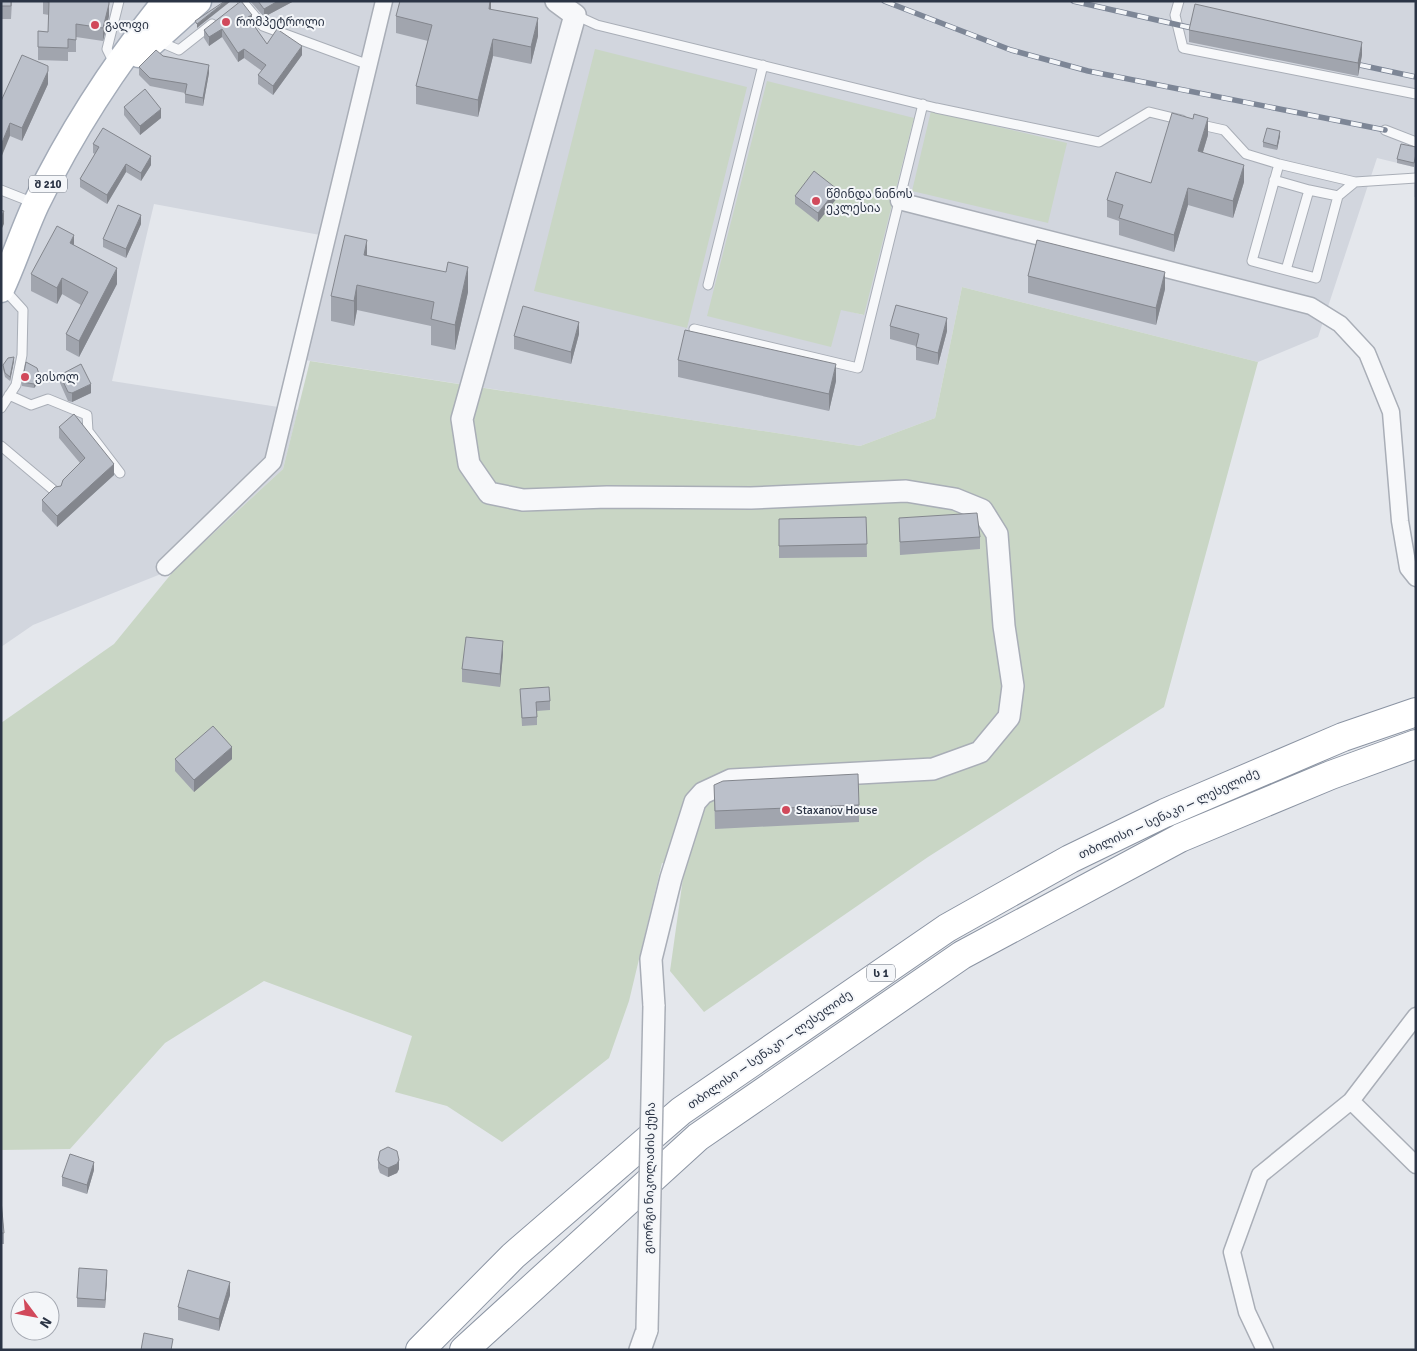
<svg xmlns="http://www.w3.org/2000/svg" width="1417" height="1351" viewBox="0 0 1417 1351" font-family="Signika,'Noto Sans Georgian',sans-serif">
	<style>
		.built { fill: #d2d6de; fill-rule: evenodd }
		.green { fill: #c9d6c5 }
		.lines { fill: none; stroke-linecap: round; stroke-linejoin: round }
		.service-casing { stroke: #a9aeb7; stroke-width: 11 }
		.minor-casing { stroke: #a9aeb7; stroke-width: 19 }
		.tertiary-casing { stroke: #a9aeb7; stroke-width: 24 }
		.primary-casing { stroke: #a3abb8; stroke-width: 29 }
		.motorway-casing { stroke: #8b94a3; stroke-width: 30 }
		.service { stroke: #f7f8fa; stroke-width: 9 }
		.minor { stroke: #f7f8fa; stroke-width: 16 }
		.tertiary { stroke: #f7f8fa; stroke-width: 21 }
		.primary { stroke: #fff; stroke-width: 26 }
		.motorway { stroke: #fff; stroke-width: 28 }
		.rail-casing { stroke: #7d8696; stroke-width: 5.5 }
		.rail { stroke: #f4f6f9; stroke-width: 4; stroke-dasharray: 11; stroke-linecap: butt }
		.tertiary-bridge-casing { stroke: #a9aeb7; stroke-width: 24; stroke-linecap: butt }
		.tertiary-bridge { stroke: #f7f8fa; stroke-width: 21 }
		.wall { fill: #a1a5ae }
		.shaded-wall { fill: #83868d }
		.building { fill: #bbc0ca; stroke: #83868d }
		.poi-dot { fill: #d1495b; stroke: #f4f6f9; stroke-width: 2 }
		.labels { text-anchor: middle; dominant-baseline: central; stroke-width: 4; stroke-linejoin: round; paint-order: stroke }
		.shield { fill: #f4f6f9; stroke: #676e7b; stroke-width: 1 }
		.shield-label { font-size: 11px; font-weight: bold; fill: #2b3445 }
		.poi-label { font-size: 12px; fill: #2b3445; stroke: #f4f6f9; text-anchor: start }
		.street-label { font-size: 12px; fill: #2b3445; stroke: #f4f6f9 }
	</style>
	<rect width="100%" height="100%" fill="#e4e7ec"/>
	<!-- built -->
	<path class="built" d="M1 1H1416V197H1414V167L1377 158 1318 337 1258 362 962 287 935 418 860 446 292 358 320 235 154 204 112 381 298 410 283 469 176 568 33 625 1 647ZM914 118 863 315 841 309Z"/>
	<!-- green -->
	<path class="green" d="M595 49 747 87 687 328 534 291Z
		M767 81 914 118 864 315 841 310 831 347 707 316Z
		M931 111 1067 143 1048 223 912 191Z
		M962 287 1258 362 1164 707 928 857 704 1012 670 971 684 871 662 863 629 1001 609 1058 502 1142 447 1106 395 1092 412 1036 264 981 165 1043 70 1149 1 1150V723L114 644 176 568 283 469 310 361 860 446 935 418Z"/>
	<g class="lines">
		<defs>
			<path id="service" d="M242 1 263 26 369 65
				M1179 1 1175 15 1183 48 1416 94
				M575 15 597 25 936 108 1099 142 1149 112 1182 120
				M158 41 179 50 212 24
				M115 65 107 49 119 1
				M1197 124 1224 130 1246 154 1279 164 1355 182 1416 178
				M1385 130 1416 142
				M1279 164 1252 261 1316 278 1338 196
				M1274 180 1309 190
				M1 190 34 203
				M1286 270 1309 190 1338 196 1355 182
				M708 285 763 65
				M694 329 858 368 923 104
				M9 395 31 405 48 399 87 415 88 431 120 473
				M1 408 16 385 22 355 23 310 3 288
				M1 446 57 493"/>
			<path id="minor" d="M899 201 1311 306 1340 324 1367 353 1391 412 1400 521 1408 568 1416 578
				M165 567 273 462 384 1
				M1351 1101 1416 1165
				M1265 1350 1247 1312 1232 1252 1260 1175 1351 1101 1416 1016"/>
			<path id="tertiary" d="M556 1 575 15 462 419 469 464 489 493 523 500 607 497 751 498 906 491 955 499 982 510 997 534 1004 626 1013 686 1009 717 980 752 933 769 731 780 703 793 695 802 671 878 651 959 654 1006
				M640 1350 647 1330"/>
			<path id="primary" d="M139 54 198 1
				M1 289C14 261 23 232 36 204 71 132 115 64 166 1"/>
			<path id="motorway" d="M420 1350 513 1256 681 1111 947 928 1070 859 1165 813 1343 737 1416 712
				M464 1350 698 1137 962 955 1180 838 1331 775 1416 744"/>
		</defs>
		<!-- service casing -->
		<use href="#service" class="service-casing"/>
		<!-- minor casing -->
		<use href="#minor" class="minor-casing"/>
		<!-- tertiary casing -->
		<use href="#tertiary" class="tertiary-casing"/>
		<!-- primary casing -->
		<use href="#primary" class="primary-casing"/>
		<!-- motorway casing -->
		<use href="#motorway" class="motorway-casing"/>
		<!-- service -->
		<use href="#service" class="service"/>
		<!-- minor -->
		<use href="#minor" class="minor"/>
		<!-- tertiary -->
		<use href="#tertiary" class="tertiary"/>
		<!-- primary -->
		<use href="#primary" class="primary"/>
		<!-- motorway -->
		<use href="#motorway" class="motorway"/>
		<defs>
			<path id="rail" d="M884 1 1011 50 1088 71 1385 130
				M1073 1 1192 28
				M1360 65 1416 77"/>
		</defs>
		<!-- rail casing -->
		<use href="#rail" class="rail-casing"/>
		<!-- rail -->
		<use href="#rail" class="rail"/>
		<defs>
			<path id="tertiary-bridge" d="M647 1330 654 1006"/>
		</defs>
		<!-- tertiary-bridge casing -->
		<use href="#tertiary-bridge" class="tertiary-bridge-casing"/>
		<!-- tertiary-bridge -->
		<use href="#tertiary-bridge" class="tertiary-bridge"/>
	</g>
	<!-- wall -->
	<path class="wall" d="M1 1H12L11 19H1Z
		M43 1H109V16L103 41 76 37V52H68V61L38 60V31L48 32 49 15 43 14Z
		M250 1H294L264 17Z
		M491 1V9L538 36 531 64 493 56 478 117 416 104V86L428 41 396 33V16Z
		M252 23 267 44 302 55 273 95 258 84V75L262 71 244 58 238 62 222 37 209 46 204 38V30Z
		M1189 30 1362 55 1358 76 1189 42Z
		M163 56 209 73 203 106 185 103V93L150 86 139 75V67Z
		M48 84 22 141 10 136 1 101Z
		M124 107 161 118 140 135 124 115Z
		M1208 135 1203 152 1244 182 1233 218 1188 205 1174 252 1119 235V221L1107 217V200L1151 183Z
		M1280 136 1277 150 1263 147V142Z
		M93 144 151 165 141 181 126 172 107 204 80 187V179L95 154 93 153Z
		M1416 147 1414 167 1397 163V159Z
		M795 196 837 198 818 222 795 204Z
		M141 224 126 258 103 247V239Z
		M74 245 117 284 79 357 66 350V334L81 305 62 294 57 304 31 291V274Z
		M367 255 468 292 455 350 431 345V326L357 310 354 326 331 321V296Z
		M1028 276 1165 289 1156 325 1028 293Z
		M890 326 947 331 938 365 916 360V346L890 339Z
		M579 334 571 364 514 349V336Z
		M678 360 836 381 829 411 678 377Z
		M14 361 10 381 5 377 3 369V365Z
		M60 375 91 393 72 402 68 401 60 383Z
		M40 381 34 388 22 386V382Z
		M59 427 114 475 57 527 42 511V500L61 486 80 463 59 438Z
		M866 517 867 557 779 558V519Z
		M899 518 980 537V549L900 555Z
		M503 654 500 687 462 682V669Z
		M520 689 550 701V710L537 711V725L522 726Z
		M175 759H232L194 792 175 771Z
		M714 785 859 805V822L715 829Z
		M378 1160 399 1169 397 1173 388 1177 380 1173 378 1168Z
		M94 1170 87 1194 62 1186V1177Z
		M1 1200 4 1233V1244H1Z
		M107 1278 105 1308 77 1307V1298Z
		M230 1295 219 1331 178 1320V1307Z"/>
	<!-- shaded-wall -->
	<path class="shaded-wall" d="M226 1H231L197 28V24Z
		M278 1H294L264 17V9Z
		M490 1H491V9H489Z
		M109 4V16L103 41V28Z
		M252 15V23L248 17Z
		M538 18V36L531 64V47Z
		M222 29V37L209 46V37Z
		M493 39V56L478 117V100Z
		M1362 42V55L1358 76V63Z
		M302 46V55L273 95V86Z
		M244 49V58L238 62V53Z
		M209 65V73L203 106V98Z
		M48 71V84L22 141V128Z
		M161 109V118L140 135V126Z
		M1208 118V135L1198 168V151Z
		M10 123V136L1 158V145Z
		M1280 131V136L1277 150V146Z
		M151 156V165L141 181V173Z
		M126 164V172L107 204V195Z
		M1244 165V182L1233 218V201Z
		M1188 188V205L1174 252V235Z
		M837 189V198L818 222V213Z
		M4 211V224L1 230V217Z
		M141 215V224L126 258V249Z
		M74 235V251L70 243Z
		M367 240V265L364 255Z
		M468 267V292L455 350V325Z
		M117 268V284L79 357V341Z
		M1165 272V289L1156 325V308Z
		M62 278V294L57 304V288Z
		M357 285V310L354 326V301Z
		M947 318V331L938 365V353Z
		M579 322V334L571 364V352Z
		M14 357V361L10 381V377Z
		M836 364V381L829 411V394Z
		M40 377V381L34 388V384Z
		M91 384V393L72 402V393Z
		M114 464V475L57 527V516Z
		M503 641V654L500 687V674Z
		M232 747V759L194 792V780Z
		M399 1160V1169L397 1173 388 1177V1168Z
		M94 1162V1170L87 1194V1185Z
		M107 1270V1278L105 1308V1300Z
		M230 1282V1295L219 1331V1319Z"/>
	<!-- building -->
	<path class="building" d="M1 1H11V6H1Z
		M109 1V4L103 28 76 24V40L68 39V48L38 47V31L48 32 49 2 43 1Z
		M225 1H226L197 24 195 21Z
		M241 1 252 15 248 17 267 44 277 29 302 46 273 86 258 75 266 65 244 49 238 53 222 29 209 37 204 30Z
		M258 1H278L264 9Z
		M400 1H490L489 9 538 18 531 47 493 39 478 100 416 86 432 25 396 16Z
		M1195 4 1362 42 1358 63 1189 30Z
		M156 50 163 56 209 65 203 98 185 94 187 84 150 78 139 67Z
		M22 55 48 66V71L22 128 10 123 1 145V101Z
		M145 89 161 109 140 126 124 107Z
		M1172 113 1193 119 1194 114 1208 118 1198 151 1244 165 1233 201 1188 188 1174 235 1119 218 1123 205 1107 200 1116 172 1151 183Z
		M103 128 151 156 141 173 126 164 107 195 80 179 99 147 93 144Z
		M1267 128 1280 131 1277 146 1263 142Z
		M1401 144 1416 147V154L1414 163 1397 159Z
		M814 171 837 189 818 213 795 196Z
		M118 205 141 215 126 249 103 239Z
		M1 210 4 211 1 217Z
		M57 226 74 235 70 243 117 268 79 341 66 334 88 292 62 278 57 288 31 274Z
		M345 235 367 240 364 255 446 272 448 262 468 267 455 325 431 319 434 302 357 285 354 301 331 296Z
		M1037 240 1165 272 1156 308 1028 276Z
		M896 305 947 318 938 353 916 347 919 334 890 326Z
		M523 306 579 322 571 352 514 336Z
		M685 330 836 364 829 394 678 360Z
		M14 357 10 377 5 373 3 365 8 358Z
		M26 362 37 368 40 377 34 384 22 382Z
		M81 364 91 384 72 393 68 392 60 375Z
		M74 414 114 464 57 516 42 500 55 487 61 486 63 480 85 458 59 427Z
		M977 513 980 537 900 542 899 518Z
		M866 517 867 544 779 546V519Z
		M466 637 503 641 500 674 462 669Z
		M549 687 550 701 536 702 537 717 522 718 520 689Z
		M213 726 232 747 194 780 175 759Z
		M858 774 859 805 715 811 714 785 723 781Z
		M388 1147 397 1151 399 1160 397 1164 388 1168 380 1164 378 1160 380 1151Z
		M70 1154 94 1162 87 1185 62 1177Z
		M1 1200 4 1233H1Z
		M79 1268 107 1270 105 1300 77 1298Z
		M188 1270 230 1282 219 1319 178 1307Z
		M144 1333 173 1339 171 1350H141Z"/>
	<!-- markers -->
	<g class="poi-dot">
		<circle cx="226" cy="22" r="5"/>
		<circle cx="95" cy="25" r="5"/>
		<circle cx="816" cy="201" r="5"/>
		<circle cx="25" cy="377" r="5"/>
		<circle cx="786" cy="810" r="5"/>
	</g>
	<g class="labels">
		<!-- shield labels -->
		<g class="shield">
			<rect x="29" y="175.5" width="38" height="17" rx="4"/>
			<rect x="867" y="964.5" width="28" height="17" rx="4"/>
		</g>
		<g class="shield-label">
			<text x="48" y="184">შ 210</text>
			<text x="881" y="973">ს 1</text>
		</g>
		<!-- poi labels -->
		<g class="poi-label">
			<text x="236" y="22">რომპეტროლი</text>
			<text x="105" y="25">გალფი</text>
			<text x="826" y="194">წმინდა ნინოს<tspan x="826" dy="14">ეკლესია</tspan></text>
			<text x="35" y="377">ვისოლ</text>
			<text x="796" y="810">Staxanov House</text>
		</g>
		<!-- street labels -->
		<g class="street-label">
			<text transform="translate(1169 814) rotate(-25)">თბილისი — სენაკი — ლესელიძე</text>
			<text transform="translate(770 1050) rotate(-35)">თბილისი — სენაკი — ლესელიძე</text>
			<text transform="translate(650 1178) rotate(-89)">გიორგი ნიკოლაძის ქუჩა</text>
		</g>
	</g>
	<!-- border -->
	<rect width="1417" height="1351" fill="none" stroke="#2b3445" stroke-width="5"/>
	<!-- north arrow -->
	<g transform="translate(35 1316) rotate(122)"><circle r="24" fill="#f4f6f9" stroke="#a4a8b1"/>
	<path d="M0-4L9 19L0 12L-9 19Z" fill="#d1495b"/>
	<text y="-8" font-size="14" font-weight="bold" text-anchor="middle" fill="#2b3445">N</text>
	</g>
</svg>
